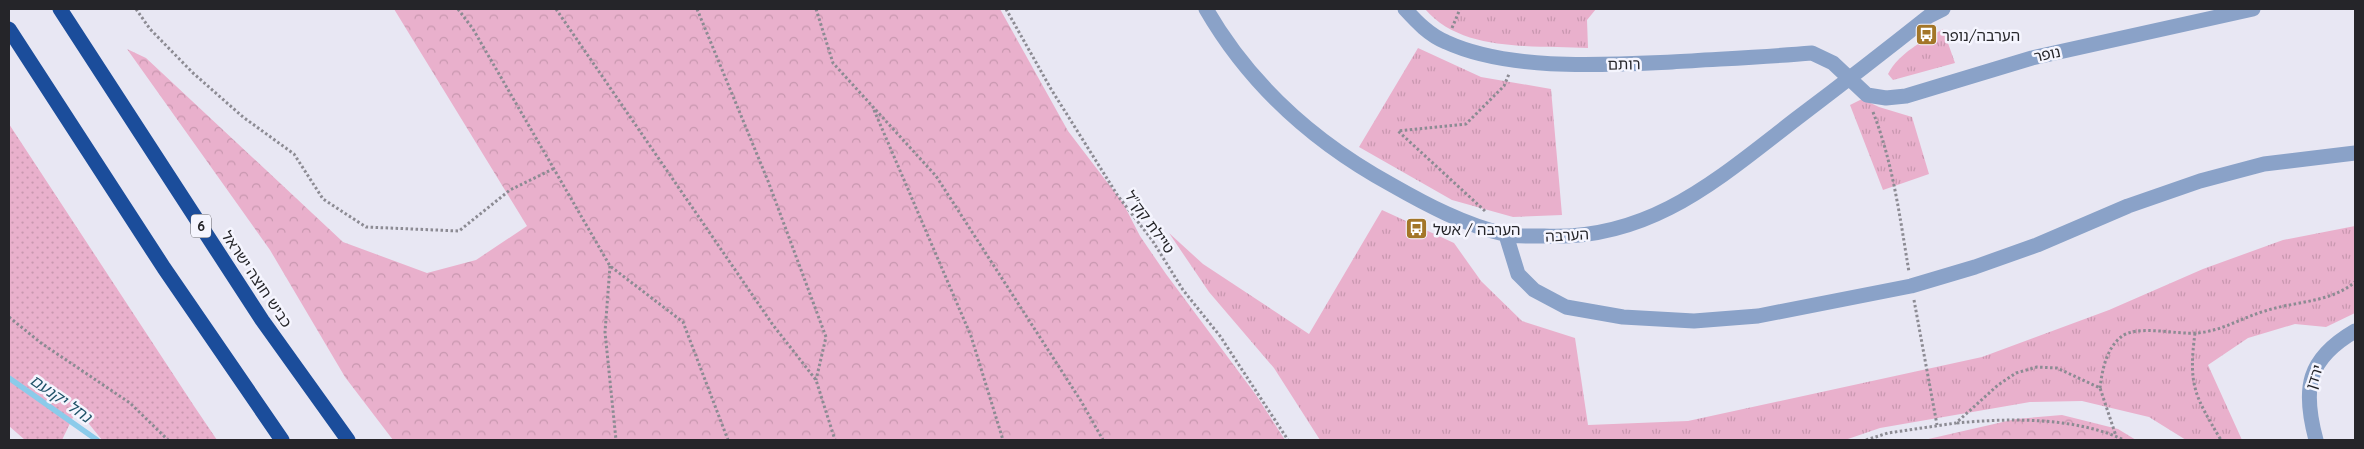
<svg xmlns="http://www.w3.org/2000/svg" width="2364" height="449" viewBox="0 0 2364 449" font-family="Quicksand,'Noto Sans Hebrew',sans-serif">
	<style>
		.grass { fill: url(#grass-dots) }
		.forest { fill: url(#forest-crowns) }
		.park { fill: url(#park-tufts) }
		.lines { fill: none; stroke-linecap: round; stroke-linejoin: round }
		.stream { stroke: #8bcbea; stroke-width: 5.5 }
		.path { stroke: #8c8b93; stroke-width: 3; stroke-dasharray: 2.5 2.5; stroke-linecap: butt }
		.minor { stroke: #8aa2c8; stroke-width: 15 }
		.highway { stroke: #1b4d9b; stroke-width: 15 }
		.labels { text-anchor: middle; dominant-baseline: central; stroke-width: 5; stroke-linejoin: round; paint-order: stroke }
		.shield { fill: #f5f5fe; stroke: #636369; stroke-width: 1 }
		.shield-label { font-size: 14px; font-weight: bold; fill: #252529 }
		.poi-label { font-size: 15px; fill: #252529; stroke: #f5f5fe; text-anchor: start }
		.street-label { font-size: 15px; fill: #252529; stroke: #f5f5fe }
		.water-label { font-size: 16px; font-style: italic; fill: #215369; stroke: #f5f5fe }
	</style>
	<defs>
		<pattern id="grass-dots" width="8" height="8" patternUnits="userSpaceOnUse" patternTransform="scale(1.25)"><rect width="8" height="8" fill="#e9b0cc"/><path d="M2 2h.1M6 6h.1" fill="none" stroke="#c897af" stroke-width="1.8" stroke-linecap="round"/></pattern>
		<pattern id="forest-crowns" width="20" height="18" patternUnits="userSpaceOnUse" patternTransform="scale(1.25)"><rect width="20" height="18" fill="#e9b0cc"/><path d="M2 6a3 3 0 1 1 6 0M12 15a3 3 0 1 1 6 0" fill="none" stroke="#c897af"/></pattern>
		<pattern id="park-tufts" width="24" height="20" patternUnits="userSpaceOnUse" patternTransform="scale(1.25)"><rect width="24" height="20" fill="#e9b0cc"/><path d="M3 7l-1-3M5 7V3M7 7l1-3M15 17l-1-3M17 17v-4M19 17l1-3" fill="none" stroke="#c897af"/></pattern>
	</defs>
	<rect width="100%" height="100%" fill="#e8e7f3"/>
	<!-- grass -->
	<path class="grass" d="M9 124 194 406 217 440H102L77 409 62 440H25L9 426Z"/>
	<!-- forest -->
	<path class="forest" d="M394 9H1000L1068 131 1123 203 1140 236 1166 274 1256 395 1285 440H393L345 377 270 250 127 49 146 58 343 242 427 273 476 260 527 226Z
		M2062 415 2118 429 2136 440H1924L2016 419Z"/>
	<!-- park -->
	<path class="park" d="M1425 9H1596L1587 20 1588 48C1535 45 1462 53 1425 9Z
		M1943 29 1955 63 1893 80 1888 74C1899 53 1923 41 1943 29Z
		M1418 48 1481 77 1551 89 1562 215 1513 217 1452 200 1359 147Z
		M1862 99 1879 107 1912 117 1929 174 1883 190 1850 105Z
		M1382 210 1454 243 1481 281 1522 321 1575 338 1588 425 1688 421 1982 357 2109 310 2203 269 2283 240 2355 226V313L2326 327 2295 324 2248 338 2208 365 2242 440H2186L2149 417 2082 401 2030 402 1880 428 1845 440H1320L1274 368 1209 292 1169 233 1203 264 1309 334Z"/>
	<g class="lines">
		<!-- stream -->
		<path class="stream" d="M9 378 97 440"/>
		<!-- path -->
		<path class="path" d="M136 9 150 29 193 73 243 117 294 154 323 199 366 227 459 231 510 190 555 168
			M458 9 473 29 610 266 683 322 728 440
			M556 9 773 325 816 380 835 440
			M697 9 768 181 826 337 816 380
			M816 9 833 63 936 176 1081 401 1103 440
			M1006 9 1051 89 1118 196 1152 240 1183 290 1220 336 1288 440
			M1452 28 1460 9
			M874 110 971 336 1003 440
			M1873 112C1893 163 1900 218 1909 272
			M1485 211 1398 131 1466 124 1504 86 1509 74
			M610 266 605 332 616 440
			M1914 300 1937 425
			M9 317 41 343 130 403 168 440
			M2195 333C2188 386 2195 396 2221 440
			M2100 388C2102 371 2106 349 2121 337 2137 324 2177 335 2197 333 2222 331 2241 318 2265 311 2295 301 2330 303 2355 282
			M1957 423C2009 418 2076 417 2124 440
			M1866 440 1888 433 1956 423 1998 385 2016 373 2037 367 2057 368 2100 388 2116 436"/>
		<!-- minor -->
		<path class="minor" d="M1206 9C1250 85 1315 143 1392 185 1427 205 1465 225 1504 234 1517 237 1531 236 1544 236 1650 241 1718 179 1796 119 1841 85 1885 51 1929 16L1943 9
			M1405 9C1417 22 1429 35 1446 42 1509 71 1603 65 1672 62 1718 59 1765 57 1812 53L1833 63 1867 95 1886 98 1906 96 2032 58 2253 9
			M1506 235 1518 274 1534 290 1566 307 1623 317 1694 321 1758 316 1911 286 1975 267 2037 245 2128 206 2200 181 2264 164 2355 153
			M2316 440C2302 388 2307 359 2355 331"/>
		<!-- highway -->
		<path class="highway" d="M60 9 262 320 348 440
			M9 29 164 268 282 440"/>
	</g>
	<!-- icons -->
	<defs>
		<symbol id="bus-square" viewBox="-11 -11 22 22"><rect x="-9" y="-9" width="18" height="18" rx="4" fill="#a37628" stroke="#f5f5fe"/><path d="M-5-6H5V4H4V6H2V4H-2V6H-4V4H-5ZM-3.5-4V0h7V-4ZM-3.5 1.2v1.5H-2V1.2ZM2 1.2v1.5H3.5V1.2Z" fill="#fff"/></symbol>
	</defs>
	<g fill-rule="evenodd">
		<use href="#bus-square" x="1914" y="22" width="25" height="25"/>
		<use href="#bus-square" x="1404" y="216" width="25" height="25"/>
	</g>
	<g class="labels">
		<!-- shield labels -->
		<rect class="shield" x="191" y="214.5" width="20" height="23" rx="4"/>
		<g class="shield-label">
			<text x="201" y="226">6</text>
		</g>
		<!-- poi labels -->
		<g class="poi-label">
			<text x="1942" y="35">הערבה/נופר</text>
			<text x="1433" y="229">הערבה / אשל</text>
		</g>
		<!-- street labels -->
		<g class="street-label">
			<text transform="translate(2047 54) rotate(-13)">נופר</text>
			<text transform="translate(1624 64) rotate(-1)">רותם</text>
			<text transform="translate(1150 222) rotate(54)">טיילת קק"ל</text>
			<text transform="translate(1567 235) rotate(-3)">הערבה</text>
			<text transform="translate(257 279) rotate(56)">כביש חוצה ישראל</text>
			<text transform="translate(2314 377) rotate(-72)">ירדן</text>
		</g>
		<!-- water labels -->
		<g class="water-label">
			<text transform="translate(61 398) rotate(35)">נחל יקנעם</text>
		</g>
	</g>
	<!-- border -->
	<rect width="2364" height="449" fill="none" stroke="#252529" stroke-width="20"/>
</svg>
